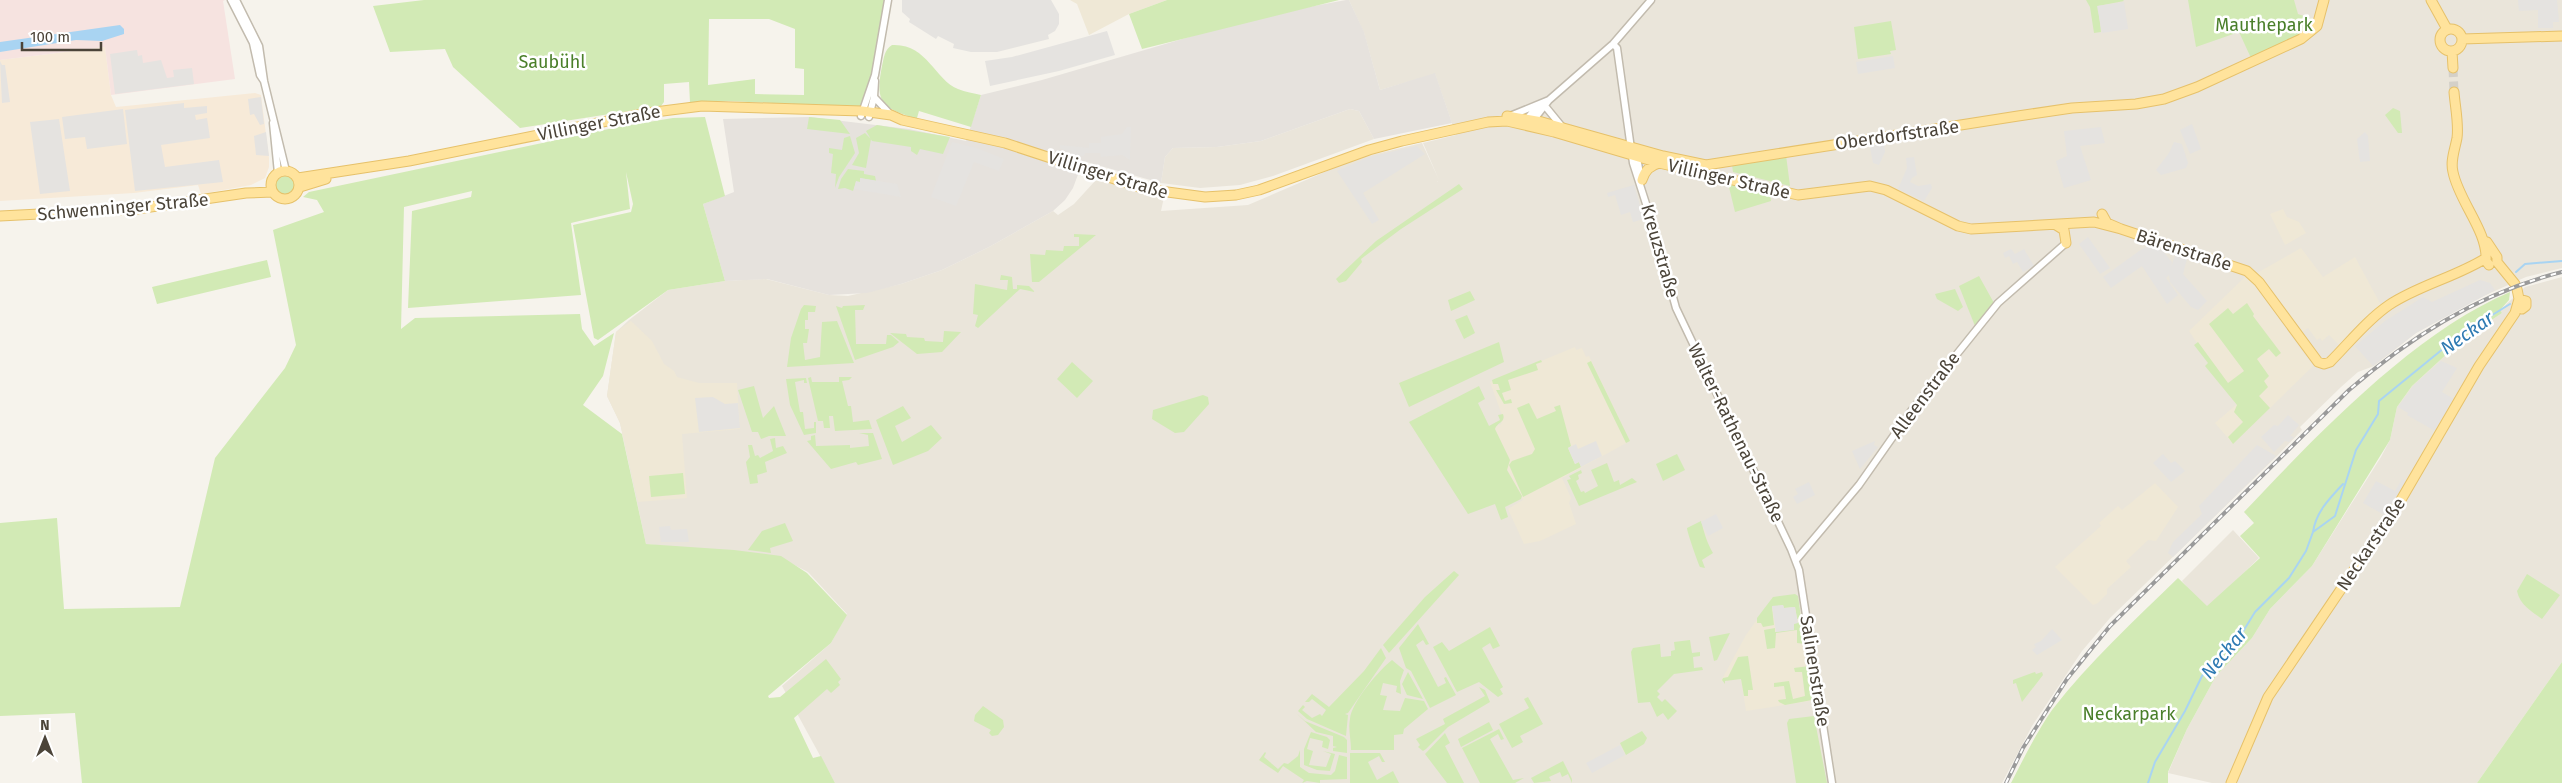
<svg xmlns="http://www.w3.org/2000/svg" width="2562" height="783" viewBox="0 0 2562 783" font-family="'Fira Sans',sans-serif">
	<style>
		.residential { fill: #eae5da }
		.commercial { fill: #f7ead8 }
		.industrial { fill: #e6e2dd }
		.education { fill: #efe8d6 }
		.medical { fill: #f6e3e0 }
		.green { fill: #d2eab5; fill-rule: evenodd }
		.parking { fill: #e5e3e0 }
		.water { fill: #a9d4f2 }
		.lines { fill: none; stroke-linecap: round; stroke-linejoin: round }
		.stream { stroke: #a9d4f2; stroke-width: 2 }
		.major-tunnel { stroke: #d4d0c8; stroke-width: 9; stroke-dasharray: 9 4.5; stroke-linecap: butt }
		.minor-casing { stroke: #c2bbae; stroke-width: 9 }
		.major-casing { stroke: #e6c16a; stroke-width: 11 }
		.minor { stroke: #fff; stroke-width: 6 }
		.major { stroke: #ffe39c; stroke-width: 9 }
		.rail-casing { stroke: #9a9a9a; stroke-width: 4 }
		.rail { stroke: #fff; stroke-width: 2; stroke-dasharray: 5.5; stroke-linecap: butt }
		.labels { text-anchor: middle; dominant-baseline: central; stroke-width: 5; stroke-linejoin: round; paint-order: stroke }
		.park-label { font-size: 18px; fill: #4a7f2a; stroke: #fff }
		.street-label { font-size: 18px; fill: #4b4439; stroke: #fff }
		.water-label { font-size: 19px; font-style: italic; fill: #2e7ab2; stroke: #fff }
	</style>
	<rect width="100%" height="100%" fill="#f6f3ec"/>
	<!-- residential -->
	<path class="residential" d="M1349 0H2562V268L2526 277 2477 299 2416 333 2374 366 2358 372 2341 387 2300 427 2302 430 2278 455 2110 618 2082 651 2032 726 2002 783H835L782 686 831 643 847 614 808 572 781 558 646 544 620 423 607 396 616 332 629 320 668 290 725 281 766 279 829 295 848 296 901 284 942 270 989 247 1053 211 1058 215 1074 204 1095 181 1101 180 1164 197 1161 211 1248 205 1355 159 1422 143 1439 180 1437 182 1439 180 1423 143 1456 135 1435 74 1380 90 1364 33Z
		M1350 109 1359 111 1374 139 1273 176 1240 185 1200 188 1161 183 1165 157 1173 148 1217 147 1261 141Z
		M2562 277V662L2477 783H2212L2168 773 2187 729 2216 676 2252 638 2270 609 2312 566 2381 457 2390 440 2397 407 2412 386 2462 340 2502 313 2500 310 2525 287Z
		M2233 530 2259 558 2196 619 2187 587 2182 581Z"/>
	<!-- commercial -->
	<path class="commercial" d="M105 47 111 95 116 107 255 93 261 95 269 158V167L265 178 251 185 201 194 198 185 134 193 0 201V60Z"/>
	<!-- industrial -->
	<path class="industrial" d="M1346 0H1349L1364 32 1380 90 1435 73 1452 123 1374 139 1359 111 1350 109 1261 141 1217 147 1173 148 1165 157 1161 183 1083 161 1073 188 1065 200 1053 211 989 247 942 270 901 284 867 293 829 295 767 279 725 281 703 204 734 192 723 119 809 117 909 129 966 141 981 95 1042 80 1261 16Z"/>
	<!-- education -->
	<path class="education" d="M1070 0H1167L1129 14 1089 35 1077 4Z
		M2283 209 2287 217 2299 222 2306 233 2285 245 2270 214Z
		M2301 248 2323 277 2355 257 2382 307 2340 346 2329 335 2322 341 2320 338 2317 340 2308 328 2302 332 2257 273Z
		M2247 275 2313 366 2233 444 2215 423 2237 404 2189 331Z
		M631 321 652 341 664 364 674 371 677 377 699 383H737L740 429 682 434 687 498 638 502 620 423 607 396 616 332Z
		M1575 347 1576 350 1582 348 1586 357 1589 356 1630 441 1562 478 1571 498 1569 503 1576 524 1540 541 1524 544 1508 509 1523 500 1487 431 1501 424 1503 418 1490 382Z
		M2155 483 2178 507 2156 541 2148 540 2126 561 2131 567 2107 589V594L2098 603 2093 605 2055 567 2101 526 2099 523 2118 506 2122 510Z
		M1797 596 1813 699 1810 701 1746 711 1741 679 1721 681 1746 635 1773 597Z"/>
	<!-- medical -->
	<path class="medical" d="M0 0H225L223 1 235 79 111 95 105 47 0 60Z"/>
	<!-- green -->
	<path class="green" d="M424 0H884C882 19 871 96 859 107L728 101 690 103 689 82 664 84V102L661 106 520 128 453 67 445 49 390 52 373 6ZM709 19H769L795 29V68L804 69V95L755 94V79L708 85Z
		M1167 0H1339L1142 49 1129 14Z
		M2086 0H2123L2124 1 2098 6 2101 32 2094 33 2090 7Z
		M2188 0H2294L2298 14 2313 19 2296 38 2251 58 2239 32 2196 47Z
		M1891 21 1896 50 1890 51 1891 54 1858 59 1854 27Z
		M892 45C927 43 934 79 958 89 965 92 974 93 981 95L971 127 919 111 917 118H914C881 107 875 102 882 66 884 58 884 50 892 45Z
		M2393 108 2400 111 2402 133H2398L2385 115Z
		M705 117 725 196 703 204 725 281 668 290 598 340 594 338 573 225 631 212 633 204 626 172 630 209 571 223 581 295 408 308 412 211 471 197 472 191 404 207 401 329 415 318 580 314 582 329 594 346 614 333 603 376 583 405 622 434 646 544 734 550 781 556 807 573 847 615 831 643 768 696 769 698 780 697 826 659 841 679 838 682 840 685 831 693 827 689 794 718 813 758 821 756 835 783H82L75 713 0 716V523L57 518 64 609 180 607 215 458 285 368 296 345 273 230 324 212 317 200 303 197 309 192 618 127 673 118Z
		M809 117 840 120 850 134 807 129Z
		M877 125 950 137 943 154 920 149 917 155 911 151V147L872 141 866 131Z
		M865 133 871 139 866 168 852 165 859 153 856 138Z
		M850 136 855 153 839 177 835 188 836 174 831 173 833 154 829 153V148L842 150 844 138Z
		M1786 155 1790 186 1733 172 1732 165Z
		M848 169 864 171V174L875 176 876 181 860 178V182H856L853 191 845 188 838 189 841 179Z
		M275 186a10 10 0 1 1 20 0a10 10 0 1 1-20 0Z
		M1728 183 1770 192 1771 201 1735 212Z
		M1459 184 1463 189 1401 229 1361 259 1362 262 1346 281 1339 283 1336 279 1376 241Z
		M1074 234 1096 235 1039 282H1032L1030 254 1045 255 1046 250 1063 251 1064 246H1079V237H1074Z
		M267 260 271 277 157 304 152 287Z
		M1001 275 1012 277 1013 289H1017V285L1029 286 1035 292 1020 289 978 328 975 326 978 315 973 314 975 284 1007 290 1008 280H1000Z
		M1979 276 1994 303 1975 326 1959 286Z
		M1955 289 1963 307 1958 311 1937 299 1935 294Z
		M1470 291 1475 300 1451 311 1448 300Z
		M2510 292 2509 300 2500 310 2502 313 2462 340 2412 386 2397 407 2390 440 2312 566 2270 609 2252 638 2216 676 2187 729 2168 772V783H2011C2024 758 2036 733 2052 710 2089 662 2135 620 2178 578L2207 606 2260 558 2240 536 2254 523 2244 512C2316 436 2413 333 2510 292Z
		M2247 303 2254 314 2253 316 2281 353 2276 357 2269 349 2257 359 2269 376 2264 381 2268 387 2259 396 2270 408 2233 444 2228 437 2243 422 2234 412 2237 405 2205 366 2208 363 2194 345 2198 342 2228 383 2244 371 2209 324 2228 308 2233 314Z
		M804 305 816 306 815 312H808V320H805V329H809L807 343H803L805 360 820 357 822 322 837 321 854 363 787 367 791 338 801 309Z
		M865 305 863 310H855L856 344H886L887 335H891L899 342 893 347 855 360 836 306 842 308 843 306Z
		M1467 315 1475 333 1464 339 1455 320Z
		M944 331 961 332 942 352 917 354 890 333 906 334 907 337 924 338 925 341 943 342Z
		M1499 342 1504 362 1409 407 1399 383Z
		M1541 360 1542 362 1536 364 1538 370 1508 380 1511 390 1502 393 1505 401 1511 399 1512 403 1504 404 1496 390H1500L1498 384H1493L1492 380Z
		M1591 361 1630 441 1626 443 1587 363Z
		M1072 362 1093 381 1077 398 1057 379Z
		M811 377 812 382H839V377H852L849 380 842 381 848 406H851L853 422 869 420 872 429 835 431 833 416H829L830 428H824L823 421H818L808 378Z
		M806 378 807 383H804V380L795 382 800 412H803L805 429 814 428V422H816V433L804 435 790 405 786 379Z
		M754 386 763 418 774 406 786 436H769L761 439 758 432H752L738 390Z
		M1479 386 1485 399 1478 403 1489 426 1500 420 1498 415 1503 414C1506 423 1497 422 1495 429L1510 460 1507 470 1522 496 1521 499 1505 507 1508 517 1501 520 1495 504 1468 514 1409 422Z
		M1203 395 1208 397 1209 404 1184 432 1175 433 1152 419 1153 410Z
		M1529 403 1537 419 1556 411 1554 407 1560 405 1571 446 1568 448 1575 464 1579 462 1581 467 1523 497 1509 465 1512 461 1532 454 1535 449 1517 408Z
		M903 406 911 418 895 426 902 442 931 425 942 438 928 451 893 465 876 420Z
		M859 433H873L882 459 858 465 856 462 831 469 807 441 811 440V436L815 435 816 446 850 445V448L869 446 868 435Z
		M775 438 776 448 783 446 787 453 765 462 767 472 757 475 758 483 750 484 746 462 750 457 748 445H752L755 456 758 455 760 458 773 451 770 439Z
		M1677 454 1685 470 1663 481 1656 464Z
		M1607 463 1614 482 1619 480 1620 485 1632 478 1637 482 1579 506 1567 480 1571 479 1569 476 1581 470 1582 473 1578 475 1579 479 1576 481 1581 492 1584 491 1585 493 1598 486 1591 470Z
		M683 473 685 494 651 497 649 476Z
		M1701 521C1704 532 1707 543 1713 553L1702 560 1705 568 1700 567C1698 563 1687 532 1687 528Z
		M785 523 793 541 770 548 771 553 748 550 762 531Z
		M1454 571 1459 575 1389 653 1383 645 1425 597Z
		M2527 574 2560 595 2542 619C2531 611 2520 605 2517 591Z
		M1795 594 1798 596 1801 618 1797 619 1795 607 1784 608 1783 605 1772 607 1774 625 1763 627 1761 623H1757V618L1773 597Z
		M1802 621 1805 644 1797 643V630L1776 633 1775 648 1767 649 1764 630 1775 628V632L1794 629 1793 624Z
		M1418 624 1429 644 1426 645 1423 640 1416 645 1438 687 1446 683 1444 678 1446 677 1456 695 1430 708 1411 671 1406 668 1399 648Z
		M1490 627 1500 646 1493 649 1490 643 1482 648 1503 687 1500 689 1503 694 1498 697 1479 682 1457 692 1433 647 1442 642 1449 651Z
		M1730 633 1717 660 1714 661 1709 637Z
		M1690 640 1692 653 1700 652V656L1693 657 1694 668 1702 667 1703 670 1674 674 1657 691 1660 694 1657 697 1662 702 1665 699 1677 711 1668 720 1663 713 1657 717 1650 702 1638 703 1631 652 1633 648 1660 644 1661 657 1671 656V651L1675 650 1674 642Z
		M1381 648 1386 658 1348 713 1345 714 1348 715 1346 736 1307 719 1298 711 1303 705 1305 707 1302 710 1312 718 1320 714 1322 716 1326 710 1312 699 1309 702H1305L1312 694 1329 707 1364 671Z
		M1748 656 1753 690H1748V696H1744L1741 679 1725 681V684L1722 680 1723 678 1728 677 1738 657Z
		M1392 660 1404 670 1400 681 1401 694 1396 692 1397 686 1383 683 1380 695 1387 696 1383 710 1400 711 1405 698 1424 701 1428 709 1404 729 1403 734 1394 735V750H1351C1351 739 1348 729 1350 719 1351 703 1379 670 1392 660Z
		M2562 662V783H2477Z
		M1809 666 1812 700 1785 705 1779 702 1778 700 1786 699 1784 686 1774 687V683L1789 681 1793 699 1805 696 1802 672H1795L1794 668Z
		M1408 672 1423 699 1407 695 1402 684Z
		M2035 672 2036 674 2042 672 2043 675 2022 702 2016 683 2013 684V680Z
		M1479 687 1485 690 1490 702 1448 727 1426 749 1423 751 1418 747 1420 745 1416 739 1445 724 1443 719 1485 696Z
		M1528 697 1543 724 1520 736 1523 742 1512 748 1499 724 1529 708 1524 699Z
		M983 706 1003 720 1004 727 998 735 992 736 989 733 991 730 974 721 975 715Z
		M1296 713 1305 721 1344 737 1347 740V753L1333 751V748L1337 747 1333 746V736L1316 732Z
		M1814 716 1827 783H1796L1787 723 1789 719Z
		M1489 722 1493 730 1461 747 1458 739Z
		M1499 729 1504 739 1501 740 1498 734 1490 739 1513 780 1524 778 1515 783H1480L1462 748Z
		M1642 731 1647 738 1644 744 1626 755 1620 743Z
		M1311 732 1327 737 1330 740 1328 749 1322 747 1323 741 1310 738 1307 749 1313 751 1309 765 1326 767 1331 754 1323 751 1335 754 1330 771 1317 770 1304 765V749Z
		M1445 733 1450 743 1445 746 1464 783H1447L1425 754Z
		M1300 750V767L1309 773 1331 775 1335 771 1339 755 1347 757V779L1320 780V783L1307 781 1302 783 1304 780 1283 766 1278 773 1259 760 1265 752 1266 753 1264 757 1278 769 1284 763 1288 764 1298 756Z
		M1350 753H1380L1385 762H1382L1379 756 1368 762 1377 780 1393 771 1399 783H1350Z
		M1563 761 1572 779V783L1568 774 1562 777 1560 772 1549 777 1551 781 1534 783 1531 778Z"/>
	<!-- parking -->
	<path class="parking" d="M902 0H1051L1059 14V24L1055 31 1048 35 1049 39 997 52H971L953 48 954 44 938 36 936 39 909 22 910 19 902 12Z
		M2518 0H2557L2559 22H2553V28H2538V10L2519 11Z
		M2124 2 2128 29 2102 33 2097 6Z
		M1107 31 1115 55 1059 71 990 86 985 61 1012 57Z
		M137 50 138 56 142 55 143 63 161 60 167 78 174 77 173 70 192 68 194 84 115 94 110 54Z
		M1893 56 1895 68 1858 74 1856 62Z
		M0 61 2 65H5L10 102 2 103Z
		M261 97 264 124 260 125 254 114 250 115 248 99Z
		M184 103V108L207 106V113L195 115 196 120 207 118 210 138 161 145 165 167 219 160 223 182 135 191 125 110Z
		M123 109 127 144 87 149 85 137 65 139 62 117Z
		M59 119 70 191 40 194 30 122Z
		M2192 124 2201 149 2190 154 2180 130Z
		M1127 127H1131L1130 160 1122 155 1101 157 1100 153H1085L1084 156H1077L1060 148V145L1089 148V143H1101V137L1122 134Z
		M2101 127 2105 143 2080 146 2091 180 2064 188 2056 161 2067 156 2064 131Z
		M266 132 269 156 256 155 254 136Z
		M2365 132 2368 136 2370 161 2360 162 2357 139Z
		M952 142 977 148 1004 159 999 171 974 162 956 206 931 197Z
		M1884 142 1885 152 1879 165 1873 163 1869 143Z
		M2174 142 2182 144 2188 163 2186 168 2161 175 2156 170 2169 153Z
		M1417 146 1425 154 1363 193 1379 220 1372 224 1337 171 1369 157Z
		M1914 157 1917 175 1912 178 1910 182 1918 186 1931 184 1932 188 1924 201 1898 189 1907 168 1906 158Z
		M860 178 897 184 901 197 854 189 856 181 860 182Z
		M1634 185 1644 219 1633 222 1630 212 1621 215 1615 195 1608 197 1607 193Z
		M2088 237 2110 268 2100 274 2079 244Z
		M2151 246 2162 250 2172 262 2171 267 2175 256 2187 259 2183 274 2207 301 2198 310 2191 307 2170 282 2169 275 2166 278 2178 295 2167 304 2142 266 2111 288 2103 277 2142 249Z
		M2011 249 2015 254 2024 249 2034 266 2023 272 2017 262 2013 264 2009 256 2005 258 2003 253Z
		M2480 280 2490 283 2495 290 2416 333 2373 366 2355 346 2385 321 2423 297 2432 302Z
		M2441 361 2457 368 2442 392 2454 399 2435 431 2407 415 2408 413 2398 407 2414 385Z
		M713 397 725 404 738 403 740 428 699 432 695 398Z
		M2288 415 2299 425 2290 436 2294 437 2289 442 2285 441 2274 452 2261 437 2274 425 2278 426Z
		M1596 441 1602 456 1581 467 1579 462 1575 464 1568 448 1576 444 1578 449Z
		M1875 441 1874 445 1878 447 1860 469 1852 451Z
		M2257 445 2276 456 2173 557 2168 553 2173 542 2202 514 2199 506Z
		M2163 454 2171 463 2175 461 2185 471 2171 482 2153 463Z
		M2402 479 2406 481 2386 516 2363 503 2376 481 2395 491Z
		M1809 482 1815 495 1797 504 1793 497 1798 494 1795 489Z
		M1716 514 1723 528 1708 536 1701 522Z
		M670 526 671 530 687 529 689 542H661L659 527Z
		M1783 605 1784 608 1795 607 1798 623 1794 624V630L1776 632 1772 606Z
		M2052 629 2062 640 2037 655 2032 650 2036 647 2034 644 2041 641Z
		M1620 745 1625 755 1592 773 1586 763Z"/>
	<!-- water -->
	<path class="water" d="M120 25 124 29V34L102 41 76 40 0 52V42Z"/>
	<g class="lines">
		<!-- stream -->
		<path class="stream" d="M2516 272 2525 264 2562 261
			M2313 532C2316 512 2329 499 2343 484
			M2148 783 2155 762 2185 711 2202 676 2242 633 2255 612 2289 578 2306 551 2313 532 2335 516 2356 450 2378 414 2379 401 2460 335 2510 304"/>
		<!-- major-tunnel -->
		<path class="major-tunnel" d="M2453 68 2454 92"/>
		<defs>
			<path id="minor" d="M231 0 253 43 260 75 264 81
				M236 0 259 46 264 81 286 171
				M1613 44 1617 48 1633 163 1656 235 1676 308 1791 549 1799 570 1832 783
				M874 97 891 115
				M1545 106 1563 128
				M861 116 875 75 888 0
				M1510 116 1549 100
				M869 117 874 97 875 81
				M1524 122 1539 105
				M1532 122 1549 100 1613 44 1651 0
				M273 123 278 173
				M1633 156 1638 163 1641 179
				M1796 560 1859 485 1911 411 1998 303 2066 243"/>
			<path id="major" d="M2431 0 2447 29
				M2440 40a11 11 0 1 1 22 0a11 11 0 1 1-22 0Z
				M2462 39 2562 36
				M2452 51 2453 68
				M2454 92C2455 106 2459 124 2457 138 2455 149 2450 161 2453 172 2459 202 2488 231 2486 261L2489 265
				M1507 116 1542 122 1663 156 1706 165 2018 116 2072 108 2136 104 2164 99 2197 87 2301 39 2317 26 2324 0
				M271 185a14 14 0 1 1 28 0a14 14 0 1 1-28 0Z
				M298 178 409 161 647 113 702 106 862 111 891 115 902 120 1005 143 1145 189 1205 197 1236 195 1259 190 1369 150 1402 141 1488 122 1507 121 1554 132 1659 163 1798 195 1870 186 1886 190 1958 226 1971 229 2094 222 2121 229
				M1642 180C1645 170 1650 166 1659 163
				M300 187 326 179
				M2102 214 2107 223 2121 229 2247 271 2259 282 2318 362 2324 364 2330 362C2349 343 2367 320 2389 305 2419 285 2456 277 2486 258
				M0 216 137 209 246 193 273 192
				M2056 225 2064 230 2066 243
				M2487 242 2497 257V262L2515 284
				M2518 307 2522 309 2526 306V301L2519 299
				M2231 783 2268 697 2398 505 2479 366 2515 313 2519 299 2517 289"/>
		</defs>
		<!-- minor casing -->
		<use href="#minor" class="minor-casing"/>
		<!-- major casing -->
		<use href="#major" class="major-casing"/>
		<!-- minor -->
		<use href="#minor" class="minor"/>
		<!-- major -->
		<use href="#major" class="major"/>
		<defs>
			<path id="rail" d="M2006 783 2023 748 2067 679 2110 626 2349 390C2411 336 2482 292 2562 272"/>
		</defs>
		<!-- rail casing -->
		<use href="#rail" class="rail-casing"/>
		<!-- rail -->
		<use href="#rail" class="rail"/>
	</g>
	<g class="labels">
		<!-- park labels -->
		<g class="park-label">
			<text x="2264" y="25">Mauthepark</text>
			<text x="552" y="62">Saubühl</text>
			<text x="2129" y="714">Neckarpark</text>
		</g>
		<!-- street labels -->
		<g class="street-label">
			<text transform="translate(599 123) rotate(-11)">Villinger Straße</text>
			<text transform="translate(1897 135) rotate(-8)">Oberdorfstraße</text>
			<text transform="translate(1108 175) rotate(17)">Villinger Straße</text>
			<text transform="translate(1729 179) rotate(13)">Villinger Straße</text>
			<text transform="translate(123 207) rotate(-5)">Schwenninger Straße</text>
			<text transform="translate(2184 250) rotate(18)">Bärenstraße</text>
			<text transform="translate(1660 251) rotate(74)">Kreuzstraße</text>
			<text transform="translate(1925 395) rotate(-53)">Alleenstraße</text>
			<text transform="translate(1736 433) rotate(64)">Walter-Rathenau-Straße</text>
			<text transform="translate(2371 544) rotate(-56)">Neckarstraße</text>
			<text transform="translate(1815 671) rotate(81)">Salinenstraße</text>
		</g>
		<!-- water labels -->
		<g class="water-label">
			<text transform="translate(2467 333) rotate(-35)">Neckar</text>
			<text transform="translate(2224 653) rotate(-50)">Neckar</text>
		</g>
	</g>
	<!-- north arrow -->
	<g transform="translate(45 738)" stroke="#ffffff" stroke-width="4" paint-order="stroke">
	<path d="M0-4L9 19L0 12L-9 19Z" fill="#4b4439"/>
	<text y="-8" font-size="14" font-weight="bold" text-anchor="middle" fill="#4b4439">N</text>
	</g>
	<!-- scale -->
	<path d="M22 42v8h79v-8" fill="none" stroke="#4b4439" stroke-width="2.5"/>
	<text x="30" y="42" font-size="15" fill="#4b4439" stroke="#ffffff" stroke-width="4" paint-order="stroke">100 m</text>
</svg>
